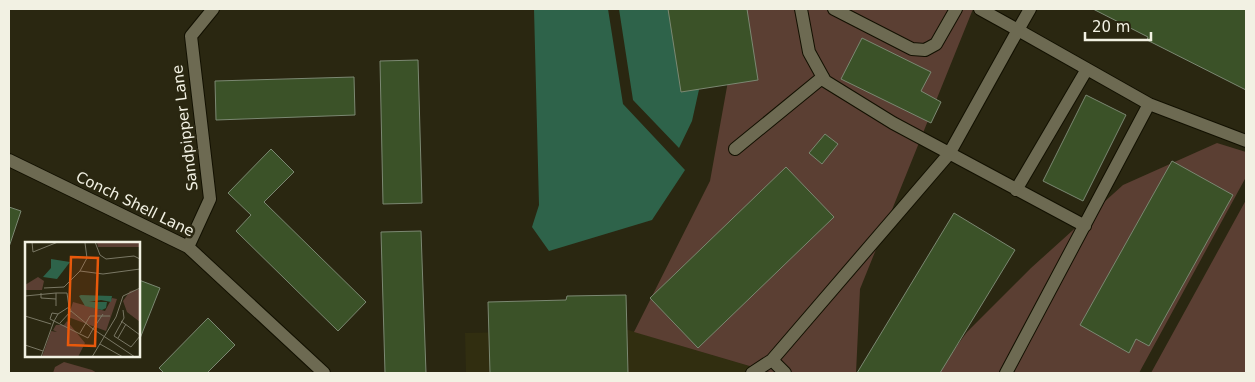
<svg xmlns="http://www.w3.org/2000/svg" width="1255" height="382" viewBox="0 0 1255 382" font-family="'DejaVu Sans',sans-serif">
	<style>
		.built { fill: #312e10 }
		.green { fill: #5b3f33 }
		.water { fill: #2e634a }
		.building { fill: #3b5228; stroke: #7b8872 }
		.lines { fill: none; stroke-linecap: round; stroke-linejoin: round }
		.minor-casing { stroke: #121000; stroke-width: 14 }
		.minor { stroke: #6d6a52; stroke-width: 12 }
		.labels { text-anchor: middle; dominant-baseline: central; stroke-width: 5; stroke-linejoin: round; paint-order: stroke }
		.street-label { font-size: 15px; fill: #f2f1e3; stroke: #2a2711 }
		.inset-road { fill: none; stroke: #7a7865; stroke-width: 1 }
		.view { fill: #e8590c; fill-opacity: 0.15; stroke: #e8590c; stroke-width: 2.5 }
		.inset-edge { fill: none; stroke: #f2f1e3; stroke-width: 2.5 }
	</style>
	<rect width="100%" height="100%" fill="#2a2711"/>
	<!-- built -->
	<path class="built" d="M625 329 773 373H466L465 333Z"/>
	<!-- green -->
	<path class="green" d="M741 9H973L860 289 856 373H773L634 332 710 181Z
		M1217 143 1246 152V177L1139 373H937L967 332 1031 268 1123 185Z
		M1246 200V373H1151Z
		M64 362 92 370 97 373H53L55 367Z"/>
	<!-- water -->
	<path class="water" d="M534 9H608L623 104 685 170 652 220 549 251 532 227 539 205Z
		M619 9H717L692 121 679 148 633 100Z"/>
	<!-- building -->
	<path class="building" d="M668 9H747L758 80 681 92Z
		M1093 9H1246V90L1147 40 1148 37Z
		M862 38 931 72 921 91 941 102 931 123 841 79Z
		M418 60 422 203 383 204 380 61Z
		M354 77 355 115 216 120 215 81Z
		M1086 95 1126 115 1083 201 1043 181Z
		M825 134 838 144 822 164 809 153Z
		M271 149 294 172 264 202 366 302 338 331 236 231 251 215 228 193Z
		M1172 161 1233 195 1149 346 1136 339 1129 353 1080 325Z
		M786 167 834 217 698 348 650 298Z
		M9 207 21 211 9 247Z
		M954 213 1015 250 940 373H857Z
		M421 231 426 373H385L381 232Z
		M139 280 160 288 139 341Z
		M626 295 628 373H490L488 302 566 300 567 296Z
		M208 318 235 345 207 373H164L159 368Z"/>
	<g class="lines">
		<defs>
			<path id="minor" d="M801 9 809 52 825 81 893 123 1085 226
				M834 9 912 49 925 50 936 44 956 9
				M1149 104 1246 141
				M735 149 823 77
				M9 160 188 247 324 373
				M1016 190 1087 69
				M188 247 210 199 191 36 213 9
				M772 360 949 154 1018 30 980 9
				M752 373 772 360 785 373
				M1006 373 1149 104 1018 30 1030 9"/>
		</defs>
		<!-- minor casing -->
		<use href="#minor" class="minor-casing"/>
		<!-- minor -->
		<use href="#minor" class="minor"/>
	</g>
	<g class="labels">
		<!-- street labels -->
		<g class="street-label">
			<text transform="translate(185 128) rotate(-97)">Sandpipper Lane</text>
			<text transform="translate(135 204) rotate(26)">Conch Shell Lane</text>
		</g>
	</g>
	<!-- overview -->
	<g transform="translate(25 242)">
		<rect width="115" height="115" fill="#2a2711"/>
		<path d="M72 0H115V5H73ZM13 35 19 39 17 48H0V43ZM115 47V80L102 70 98 59 105 49ZM87 56 92 57 81 89 43 75 48 60 80 69ZM42 79 60 101 53 115H17L26 89 32 90 28 88 31 83H39Z" fill="#5b3f33"/>
		<path d="M26 17 45 20 32 37 18 35 26 26ZM54 54 56 53 87 54 86 60 76 58 64 60H82L81 66 77 68 60 64Z" fill="#2e634a"/>
		<path class="inset-road" d="M7 0 8 10 33 0M70 0 75 13 81 17 109 14 115 17M55 29 78 32 115 27M19 46 39 45 55 29 62 16 60 1M16 51V56L31 57M0 54 31 51M31 64V51H42L44 65M98 68 99 76 89 94 106 105 115 94M46 69 68 87 78 72M27 71 33 72 29 79 25 77ZM33 72 44 65 46 69 35 81M0 74 26 82M96 79 115 93M55 91 65 74H85M93 96 101 82M75 102 98 115M0 103 18 109M16 115 29 79 63 96 68 87 110 115M67 115 91 75 98 54 115 46"/>
		<path class="view" d="M46 15 73 16 70 104 43 103Z"/>
		<rect width="115" height="115" class="inset-edge"/>
	</g>
	<!-- border -->
	<rect width="1255" height="382" fill="none" stroke="#f2f1e3" stroke-width="20"/>
	<!-- scale -->
	<path d="M1085 32v8h66v-8" fill="none" stroke="#f2f1e3" stroke-width="2.5"/>
	<text x="1092" y="32" font-size="15" fill="#f2f1e3" stroke="#2a2711" stroke-width="4" paint-order="stroke">20 m</text>
</svg>
